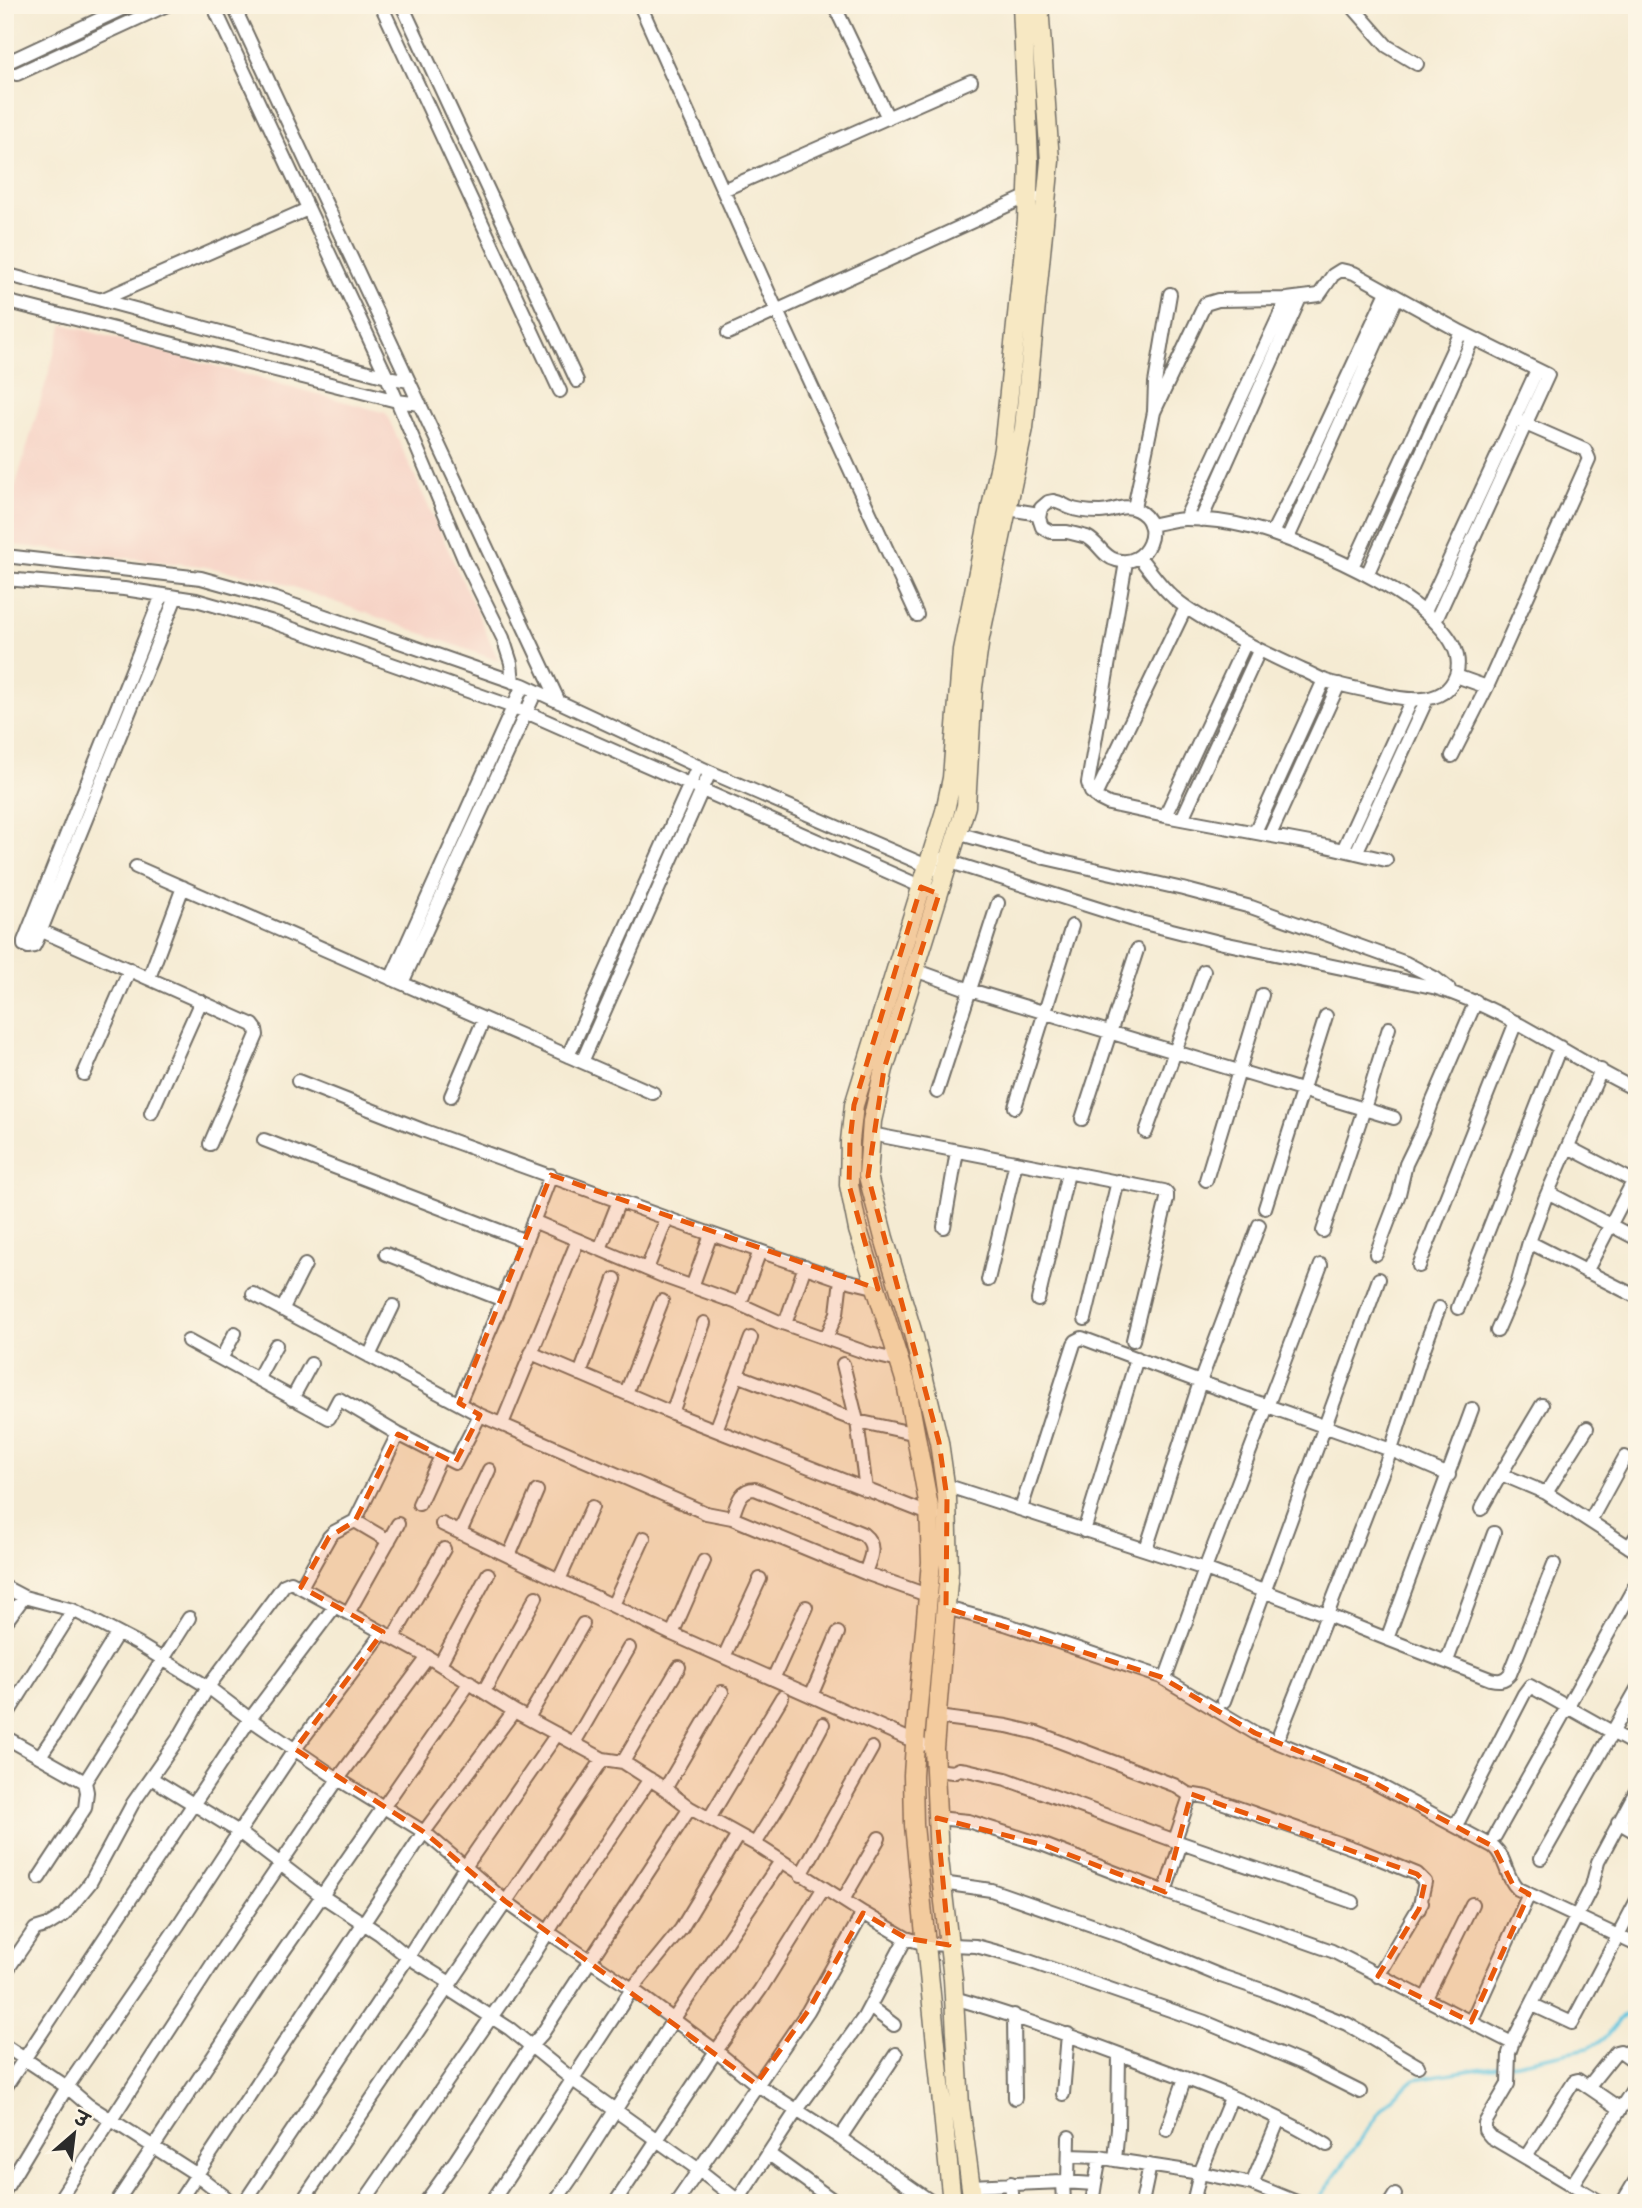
<svg xmlns="http://www.w3.org/2000/svg" width="1642" height="2208" viewBox="0 0 1642 2208" font-family="Delius,'Playpen Sans Deva',sans-serif">
	<style>
		.built { fill: #f6d2c5 }
		.lines { fill: none; stroke-linecap: round; stroke-linejoin: round }
		.stream { stroke: #61c5df; stroke-width: 3.5 }
		.minor-casing { stroke: #726e66; stroke-width: 16 }
		.secondary-casing { stroke: #726e66; stroke-width: 21 }
		.minor { stroke: #fff; stroke-width: 12 }
		.secondary { stroke: #f7e8c3; stroke-width: 18 }
		.marked { fill: #e8590c; fill-opacity: 0.2; stroke: #e8590c; stroke-width: 5; stroke-dasharray: 14 9; stroke-linejoin: round }
	</style>
	<rect width="100%" height="100%" fill="#fcf5e5"/>
	<filter id="ink" filterUnits="userSpaceOnUse"><feTurbulence type="fractalNoise" baseFrequency=".0143" numOctaves="2"/><feDisplacementMap in="SourceGraphic" scale="14" xChannelSelector="R" yChannelSelector="G"/><feConvolveMatrix kernelMatrix="1 2 1 2 8 2 1 2 1" color-interpolation-filters="sRGB"/></filter>
	<filter id="wash" filterUnits="userSpaceOnUse"><feTurbulence type="fractalNoise" baseFrequency=".00686" numOctaves="4" result="noise"/><feDisplacementMap in="SourceGraphic" scale="28" xChannelSelector="R" yChannelSelector="G"/><feGaussianBlur stdDeviation="1.57" result="paint"/><feColorMatrix in="noise" values="0 0 0 0 0 0 0 0 0 0 0 0 0 0 0 0 0 1.4 0 .05"/><feComposite in="paint" operator="in"/></filter>
	<g filter="url(#wash)">
		<rect width="100%" height="100%" fill="#f5ebd3"/>
		<!-- built -->
		<path class="built" d="M63 324 386 413 499 661 274 580 201 566 5 544V522Z"/>
		<g class="lines">
			<!-- stream -->
			<path class="stream" d="M1316 2203 1382 2109 1396 2094 1414 2079 1517 2063 1588 2048 1605 2038 1621 2018 1637 2006"/>
		</g>
	</g>
	<g filter="url(#ink)">
		<g class="lines">
			<defs>
				<path id="minor" d="M213 5 387 377 464 559 503 638 511 663 513 682
					M233 5 559 702
					M381 5 560 391
					M402 5 577 381
					M640 5 777 311 917 615
					M834 5 888 118
					M1351 5 1387 46 1417 64
					M8 62 130 5
					M17 74 167 5
					M723 190 971 81
					M5 274 387 377 409 381
					M101 300 308 209
					M5 301 397 401 420 404
					M728 333 1028 196 1034 197
					M1154 412 1205 304 1218 300 1287 299 1319 295 1333 275 1341 270 1354 273 1461 332 1548 375 1435 622
					M1053 501C1060 502 1062 504 1068 507 1077 511 1091 512 1100 512 1114 512 1123 503 1137 510 1166 524 1147 569 1116 560 1103 557 1099 543 1087 537L1067 532H1051L1042 527 1039 518 1041 508 1048 502Z
					M1134 508 1154 412 1155 383 1170 294
					M1008 509 1039 514
					M1185 519 1287 299
					M1201 520 1300 298
					M1272 533 1305 468 1387 292
					M1288 538 1397 297
					M5 556 201 578 276 599 523 685 710 772 934 869
					M1139 557C1150 570 1160 586 1173 597 1185 608 1199 616 1213 624 1242 642 1271 656 1302 670 1310 673 1318 678 1326 681 1341 686 1357 688 1372 692 1399 699 1444 710 1456 675 1478 611 1295 538 1249 527 1230 522 1207 519 1186 519 1174 519 1162 523 1150 525
					M1126 562 1088 783 1091 792 1099 799 1109 804 1165 816 1326 846 1386 860
					M1352 567 1461 332
					M1367 575 1473 338
					M5 579 124 589 196 600 270 621 519 709 929 890
					M162 595 24 941V945L28 947 34 946 37 940 176 597
					M1425 612 1537 370
					M1456 676 1487 687 1589 459 1585 450 1514 419
					M1452 756 1487 687
					M1095 796 1186 607
					M1165 816 1245 644
					M1182 819 1259 651
					M1255 832 1324 680
					M957 833 1045 858 1183 889 1251 907 1406 963 1435 978 1449 989
					M1270 835 1339 684
					M1343 850 1412 699
					M1356 853 1427 699
					M941 859 1140 922 1223 943 1437 988C1509 1010 1569 1058 1637 1090
					M136 867 653 1093
					M33 927 253 1025 256 1029 257 1035 210 1144
					M915 970 970 990 1364 1109 1389 1028
					M149 978 183 887
					M391 979 523 685
					M402 983 536 691
					M568 1056 698 766
					M582 1062 710 772
					M1601 1070 1545 1199 1529 1242 1637 1297
					M84 1074 130 969
					M298 1081 425 1131 688 1226 837 1278 878 1288
					M937 1092 998 903
					M451 1096 484 1019
					M1015 1107 1072 926
					M151 1113 201 1001
					M1082 1119 1137 950
					M1146 1132 1204 971
					M871 1134 1164 1191 1167 1194V1199L1133 1340
					M264 1140 526 1241
					M1568 1147 1637 1183
					M1206 1180 1262 995
					M1549 1193 1637 1239
					M1265 1208 1326 1016
					M533 1221 665 1277 735 1302 777 1321 870 1354 899 1361
					M944 1227 957 1151
					M1323 1231 1364 1109 1394 1118
					M600 1249 619 1201
					M386 1254 503 1300
					M1376 1254 1399 1194 1406 1164 1423 1129 1432 1103 1476 1001
					M1419 1266 1516 1022
					M647 1269 667 1218
					M1586 1272 1637 1174
					M988 1280 1016 1162
					M692 1287 711 1234
					M253 1294 480 1415 706 1513 732 1518 865 1573 927 1595
					M1038 1300 1068 1173
					M740 1304 760 1251
					M1439 1308 1422 1354 1391 1450 1327 1615 1387 1639 1472 1409
					M1458 1308 1560 1047
					M282 1310 305 1265
					M1085 1319 1118 1181
					M785 1324 805 1266
					M1497 1331 1517 1285 1529 1242
					M826 1338 837 1313 841 1279
					M188 1341 329 1418 339 1399 398 1434 455 1463 480 1415
					M531 1353 672 1413 934 1516
					M369 1356 393 1306
					M221 1359 235 1333
					M843 1364 857 1421 866 1490
					M580 1374 615 1279
					M737 1375 857 1421 917 1434
					M258 1378 276 1345
					M626 1393 662 1301
					M292 1399 311 1364
					M459 1403 503 1300 551 1175
					M1542 1405 1501 1474 1546 1493 1637 1552
					M672 1413 704 1323
					M502 1424 578 1240
					M716 1430 751 1338
					M945 1485 1205 1569 1321 1265
					M1546 1493 1587 1428
					M419 1504 441 1456
					M1021 1509 1074 1344 1076 1341 1082 1338 1200 1382 1391 1450 1449 1475
					M1481 1509 1501 1474
					M732 1518C737 1505 739 1489 755 1489L863 1534C878 1546 870 1558 865 1573
					M355 1521 389 1541
					M1590 1521 1625 1457
					M442 1524 672 1634 922 1745
					M1084 1531 1137 1358
					M460 1532 489 1470
					M1629 1547 1637 1535
					M1146 1549 1200 1382 1259 1225
					M509 1556 537 1491
					M559 1580 592 1507
					M5 1587 24 1597 73 1610 138 1644 208 1687 250 1719 338 1779 424 1832 505 1901 548 1932 632 1989 716 2051 756 2084 840 2138 933 2203
					M301 1587 329 1537 334 1532 355 1521 398 1434
					M613 1605 644 1538
					M946 1608 1005 1624 1161 1677 1255 1733 1371 1781 1494 1847C1507 1859 1505 1877 1518 1889L1637 1945
					M348 1613 398 1524
					M5 1623 24 1597
					M383 1632 295 1749 239 1832 322 1896 380 1934 408 1957 447 1981 453 1992 510 2029 573 2080 699 2170 741 2203
					M672 1634 704 1561
					M393 1638 444 1549
					M1387 1639 1490 1679C1499 1681 1504 1681 1510 1674L1554 1564
					M724 1657 760 1579
					M1447 1661 1494 1533
					M440 1664 488 1574
					M1167 1674 1205 1569 1327 1615 1280 1733
					M773 1679 806 1607
					M484 1691 536 1597
					M811 1696 838 1633
					M1224 1701 1379 1279
					M937 1717 1007 1726 1037 1733 1174 1785 1188 1794 1189 1799 1175 1840
					M5 1718 73 1610
					M528 1718 583 1624
					M5 1737 85 1782 87 1792 85 1808 39 1878
					M574 1743 629 1648
					M40 1756 59 1728 117 1634
					M623 1762 679 1667
					M935 1770 953 1772 959 1769 967 1770 1006 1779 1181 1843 1353 1902
					M85 1782 189 1618
					M665 1789 722 1692
					M1188 1794 1207 1797 1361 1851 1417 1874 1425 1882 1419 1909
					M937 1818 968 1821 1044 1845 1165 1892 1332 1951 1512 2043
					M709 1819 782 1697
					M1459 1820 1524 1694 1530 1686 1637 1746
					M1618 1822 1637 1833
					M1495 1836 1636 1584
					M755 1844 783 1799 823 1724
					M1541 1858 1637 1689
					M801 1875 872 1748
					M942 1883 991 1890 1129 1938 1221 1976 1265 1991 1347 2024 1418 2066
					M1165 1892 1181 1843
					M843 1900 879 1838
					M5 1973 35 1929 48 1925 64 1915 90 1883 133 1803 180 1736 208 1687 284 1585 291 1582 428 1657 514 1711 603 1759 623 1762 665 1789 690 1808 755 1844 863 1913 906 1938 926 1944 976 1946 1020 1958 1205 2022 1300 2062 1360 2092
					M1378 1976 1422 1902
					M954 1998C1011 2014 1066 2034 1122 2055 1192 2080 1263 2106 1327 2145
					M1426 1998 1472 1904
					M1533 2005 1572 2023 1637 1900
					M870 2007 894 2025
					M1014 2015 1015 2098
					M1471 2022 1529 1894
					M5 2046 67 2087 179 1924 239 1832 151 1778
					M1588 2087 1616 2052 1620 2051 1637 2063
					M5 2088 250 1719 335 1606
					M1063 2094 1068 2034
					M1167 2130 1185 2078
					M840 2138 896 2054
					M769 2154 837 2203
					M1069 2156 1100 2157
					M1526 2157 1574 2081 1578 2080 1619 2108
					M1115 2160 1200 2173 1252 2184 1279 2119
					M1068 2182 1069 2137
					M1011 2183 1013 2203
					M1252 2184 1299 2203
					M1572 2185 1637 2083
					M970 2186 1063 2182
					M5 2190 67 2087 88 2105 196 2174 233 2203
					M57 2203 215 1960 338 1779 428 1657
					M116 2203 276 1962 470 1682
					M178 2203 424 1832 514 1711
					M244 2203 408 1957 465 1867 557 1734
					M301 2203 603 1759
					M363 2203 528 1964 574 1890 650 1779
					M425 2203 456 2160 531 2046 542 2034 690 1808
					M491 2203 632 1989 681 1929 738 1835
					M554 2203 575 2173 673 2020 781 1861
					M615 2203 716 2051 760 1990 823 1889
					M676 2203 808 2011 863 1913
					M736 2203 797 2110 864 2017 906 1938
					M1064 2203 1063 2182 1095 2184 1100 2157 1115 2160 1118 2128 1119 2054
					M1092 2203 1095 2184
					M1142 2203 1150 2165
					M1193 2203 1200 2173 1231 2098
					M1390 2203 1395 2195
					M1602 2203 1491 2137 1485 2130V2123L1508 2084 1509 2053 1514 2039 1592 1886 1598 1862 1637 1789
					M1622 2203 1637 2178"/>
				<path id="secondary" d="M952 2203 914 1825 913 1775 916 1729 931 1562 929 1507 906 1383 858 1230 849 1185 850 1141 854 1105 945 811 952 778 962 650 1003 449 1027 220 1029 161 1022 5
					M973 2203 960 2106 953 1979 939 1859 934 1748 949 1570 947 1498 939 1442 914 1337 884 1238 868 1176 872 1121 884 1069 966 806 973 687 980 638 1024 428 1050 161 1039 5"/>
			</defs>
			<!-- minor casing -->
			<use href="#minor" class="minor-casing"/>
			<!-- secondary casing -->
			<use href="#secondary" class="secondary-casing"/>
			<!-- minor -->
			<use href="#minor" class="minor"/>
			<!-- secondary -->
			<use href="#secondary" class="secondary"/>
		</g>
	</g>
	<!-- marked area -->
	<path class="marked" d="M921 887 939 894 884 1069 868 1176 939 1442 947 1498 946 1608 1161 1677 1255 1733 1371 1781 1494 1847 1513 1885 1529 1894 1471 2022 1378 1976 1419 1909 1425 1882 1417 1874 1191 1794 1165 1892 1044 1845 937 1818 949 1945 906 1938 863 1913 808 2011 756 2084 505 1901 424 1832 295 1749 383 1632 301 1587 329 1537 355 1521 398 1434 455 1463 480 1415 459 1403 551 1175 878 1289 849 1185 850 1141 854 1105Z"/>
	<!-- margin -->
	<rect width="1642" height="2208" fill="none" stroke="#fcf5e5" stroke-width="28"/>
	<!-- north arrow -->
	<g transform="translate(74 2134) rotate(28)" stroke="#fcf5e5" stroke-width="5" paint-order="stroke">
	<path d="M0-5L12 26L0 18L-12 26Z" fill="#2b2b2b"/>
	<text y="-10" font-size="19" font-weight="bold" text-anchor="middle" fill="#2b2b2b">उ</text>
	</g>
</svg>
